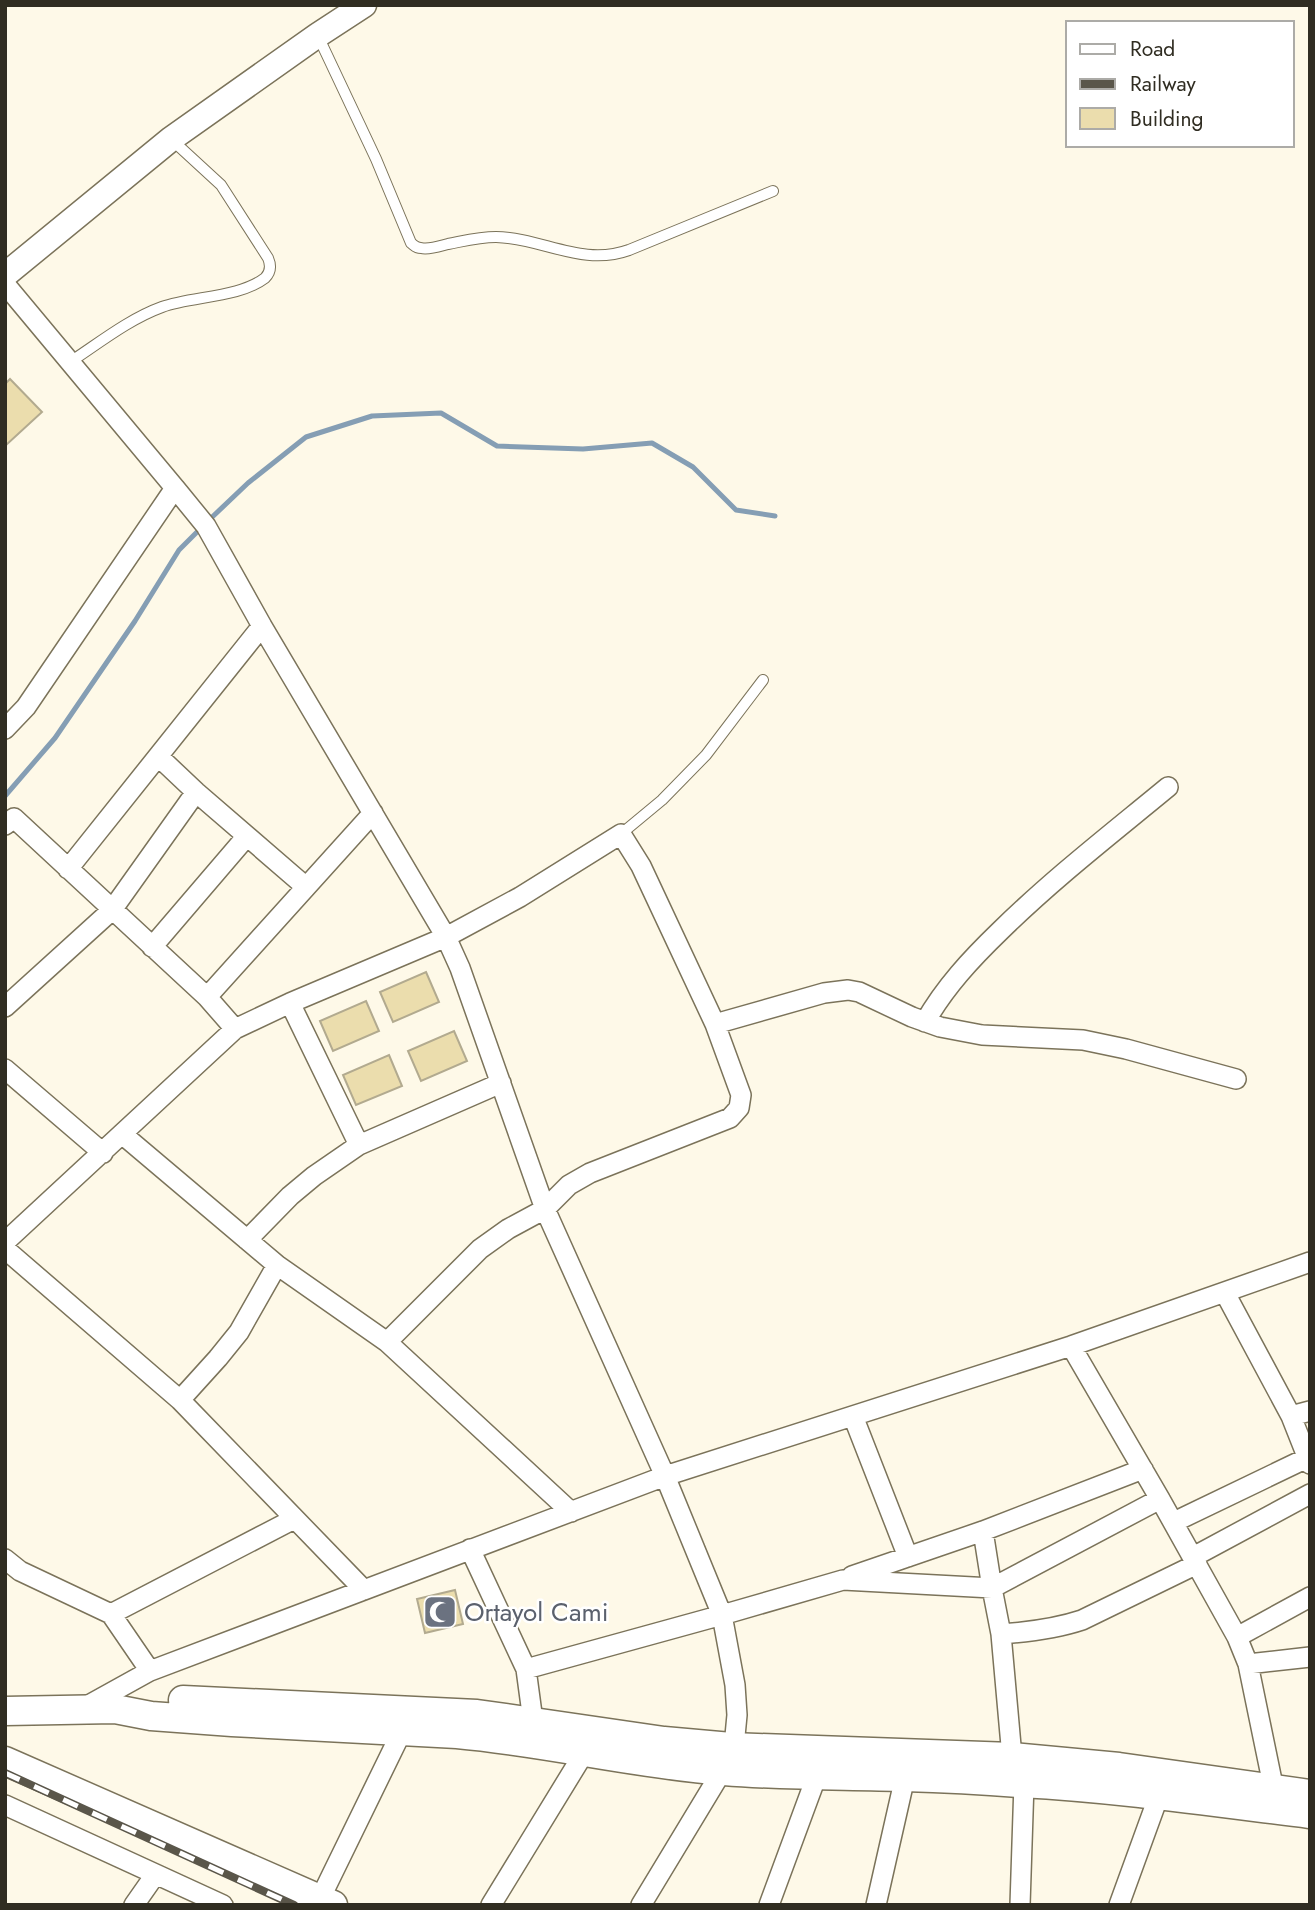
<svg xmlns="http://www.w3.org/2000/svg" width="1315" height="1910" viewBox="0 0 1315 1910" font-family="Jost,sans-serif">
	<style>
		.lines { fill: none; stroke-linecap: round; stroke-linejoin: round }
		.stream { stroke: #859eb4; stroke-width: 5 }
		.building { fill: #ebddad; stroke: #b2aa8f; stroke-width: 2 }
		.service-casing { stroke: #7b735a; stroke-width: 12 }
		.minor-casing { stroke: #7b735a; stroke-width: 22 }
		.tertiary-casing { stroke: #7b735a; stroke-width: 27 }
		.secondary-casing { stroke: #7b735a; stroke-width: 31 }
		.service { stroke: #fff; stroke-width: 10 }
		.minor { stroke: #fff; stroke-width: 19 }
		.tertiary { stroke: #fff; stroke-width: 24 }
		.secondary { stroke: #fff; stroke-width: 28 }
		.rail-casing { stroke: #5a564a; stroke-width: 8 }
		.rail { stroke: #fff; stroke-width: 5; stroke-dasharray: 16; stroke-linecap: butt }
		.labels { text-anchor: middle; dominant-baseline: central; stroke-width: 5; stroke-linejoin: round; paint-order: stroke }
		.worship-label { font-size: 26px; fill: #5b616d; stroke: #fff; text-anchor: start }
	</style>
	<rect width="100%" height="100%" fill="#fef9e8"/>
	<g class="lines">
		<!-- stream -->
		<path class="stream" d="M208 521 248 483 306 437 372 416 441 413 497 446 583 449 652 443 693 467 736 510 775 516
			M5 796 55 738 135 621 179 550 201 528"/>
	</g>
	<!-- building -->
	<path class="building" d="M10 379 42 412 5 446V384Z
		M426 972 439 1002 393 1022 380 992Z
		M366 1001 379 1031 333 1051 320 1021Z
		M454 1031 467 1061 421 1081 408 1051Z
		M389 1055 402 1086 356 1105 343 1075Z
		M455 1590 463 1624 425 1633 417 1599Z"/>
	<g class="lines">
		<defs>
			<path id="service" d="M318 36 376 159 411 243C415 246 416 248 421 248 429 250 440 246 448 244 464 241 479 237 496 237 543 238 582 267 629 250L773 191
				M70 362C99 343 129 319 162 307 192 296 239 298 265 278 271 272 271 265 268 258L221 185 171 139
				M621 834 662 800 706 755 763 680"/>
			<path id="minor" d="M5 284 175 488
				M5 729 26 707 175 488 206 526 262 626 446 937 460 968 545 1209 665 1476 722 1615 526 1669
				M159 757 196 792 306 887
				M5 825 14 818 207 997 235 1029
				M68 869 262 626
				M152 947 247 836
				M207 997 373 813
				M290 1003 359 1145
				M5 1007 112 910 196 792
				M925 1022C945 987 971 959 1000 931 1053 879 1111 834 1168 787
				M715 1024 824 993 848 990 859 992 912 1017 940 1027 982 1035 1083 1040 1126 1049 1236 1079
				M5 1069 103 1153
				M122 1134 277 1265 387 1342 571 1512
				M247 1240 290 1196 314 1176 359 1145 501 1083
				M5 1242 235 1029 290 1003 446 937 520 897 621 834 641 866 715 1024 741 1095 739 1108 730 1118 590 1173 569 1185 545 1209 508 1229 480 1249 387 1342
				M5 1249 180 1400 364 1590
				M1225 1293 1291 1416 1310 1464
				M1071 1346 1160 1499 1237 1637 1248 1664 1276 1800
				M180 1400 218 1358 239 1332 277 1265
				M853 1416 908 1557
				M1291 1416 1310 1411
				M1174 1522 1307 1458
				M983 1531 992 1588 1160 1499
				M470 1549 526 1669 533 1721
				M1193 1557 1310 1494
				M5 1559 20 1571 111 1614 150 1671
				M852 1576 983 1531 1143 1469
				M111 1614 294 1519
				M1001 1634C1029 1632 1055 1629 1082 1620L1197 1564
				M1237 1637 1310 1597
				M1248 1664 1310 1657
				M85 1707 150 1671 665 1476 1071 1346 1310 1262
				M5 1805 223 1905
				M320 1899 402 1731
				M134 1905 155 1875
				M491 1905 584 1753
				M641 1905 722 1771 735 1736 737 1715 735 1685 722 1615 843 1580 992 1588 1001 1634 1012 1757 1024 1783 1020 1905
				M769 1905 817 1775
				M876 1905 905 1777
				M1119 1905 1159 1795"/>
			<path id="tertiary" d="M5 275 171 139 318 35 364 5"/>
			<path id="secondary" d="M183 1700 477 1714 664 1741 731 1747 1012 1757 1119 1767 1310 1794
				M5 1711 115 1709 151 1716 232 1722 457 1734C547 1742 634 1764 724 1771 784 1776 844 1775 904 1777 943 1778 982 1780 1020 1783 1117 1788 1213 1802 1310 1814
				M5 1761 333 1905"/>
		</defs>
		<!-- service casing -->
		<use href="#service" class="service-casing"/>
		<!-- minor casing -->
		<use href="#minor" class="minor-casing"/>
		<!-- tertiary casing -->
		<use href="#tertiary" class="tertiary-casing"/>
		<!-- secondary casing -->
		<use href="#secondary" class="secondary-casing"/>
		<!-- service -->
		<use href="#service" class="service"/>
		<!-- minor -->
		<use href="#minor" class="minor"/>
		<!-- tertiary -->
		<use href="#tertiary" class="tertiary"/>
		<!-- secondary -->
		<use href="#secondary" class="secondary"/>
		<defs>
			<path id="rail" d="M5 1773 294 1905"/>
		</defs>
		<!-- rail casing -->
		<use href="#rail" class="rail-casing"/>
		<!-- rail -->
		<use href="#rail" class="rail"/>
	</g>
	<!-- icons -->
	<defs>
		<symbol id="mosque-square" viewBox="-11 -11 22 22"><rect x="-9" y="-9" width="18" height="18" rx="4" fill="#6b7280" stroke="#fff"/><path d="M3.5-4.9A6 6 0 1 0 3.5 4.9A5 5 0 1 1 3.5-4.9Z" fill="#fff"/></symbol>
	</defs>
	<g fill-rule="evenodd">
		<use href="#mosque-square" x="421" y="1593" width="38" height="38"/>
	</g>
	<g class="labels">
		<!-- worship labels -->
		<g class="worship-label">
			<text x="464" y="1612">Ortayol Cami</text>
		</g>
	</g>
	<!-- border -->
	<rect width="1315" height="1910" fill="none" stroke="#302d22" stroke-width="14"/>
	<!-- legend -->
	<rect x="1066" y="21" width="228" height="126" fill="#ffffff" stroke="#acaba7" stroke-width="2"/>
	<rect x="1080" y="44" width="35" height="10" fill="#ffffff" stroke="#acaba7" stroke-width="2"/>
	<text x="1130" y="56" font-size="21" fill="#302d22">Road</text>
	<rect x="1080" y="79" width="35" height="10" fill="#5a564a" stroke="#acaba7" stroke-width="2"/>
	<text x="1130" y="91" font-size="21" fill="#302d22">Railway</text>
	<rect x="1080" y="108" width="35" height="21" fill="#ebddad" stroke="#acaba7" stroke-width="2"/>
	<text x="1130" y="126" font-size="21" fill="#302d22">Building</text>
</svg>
